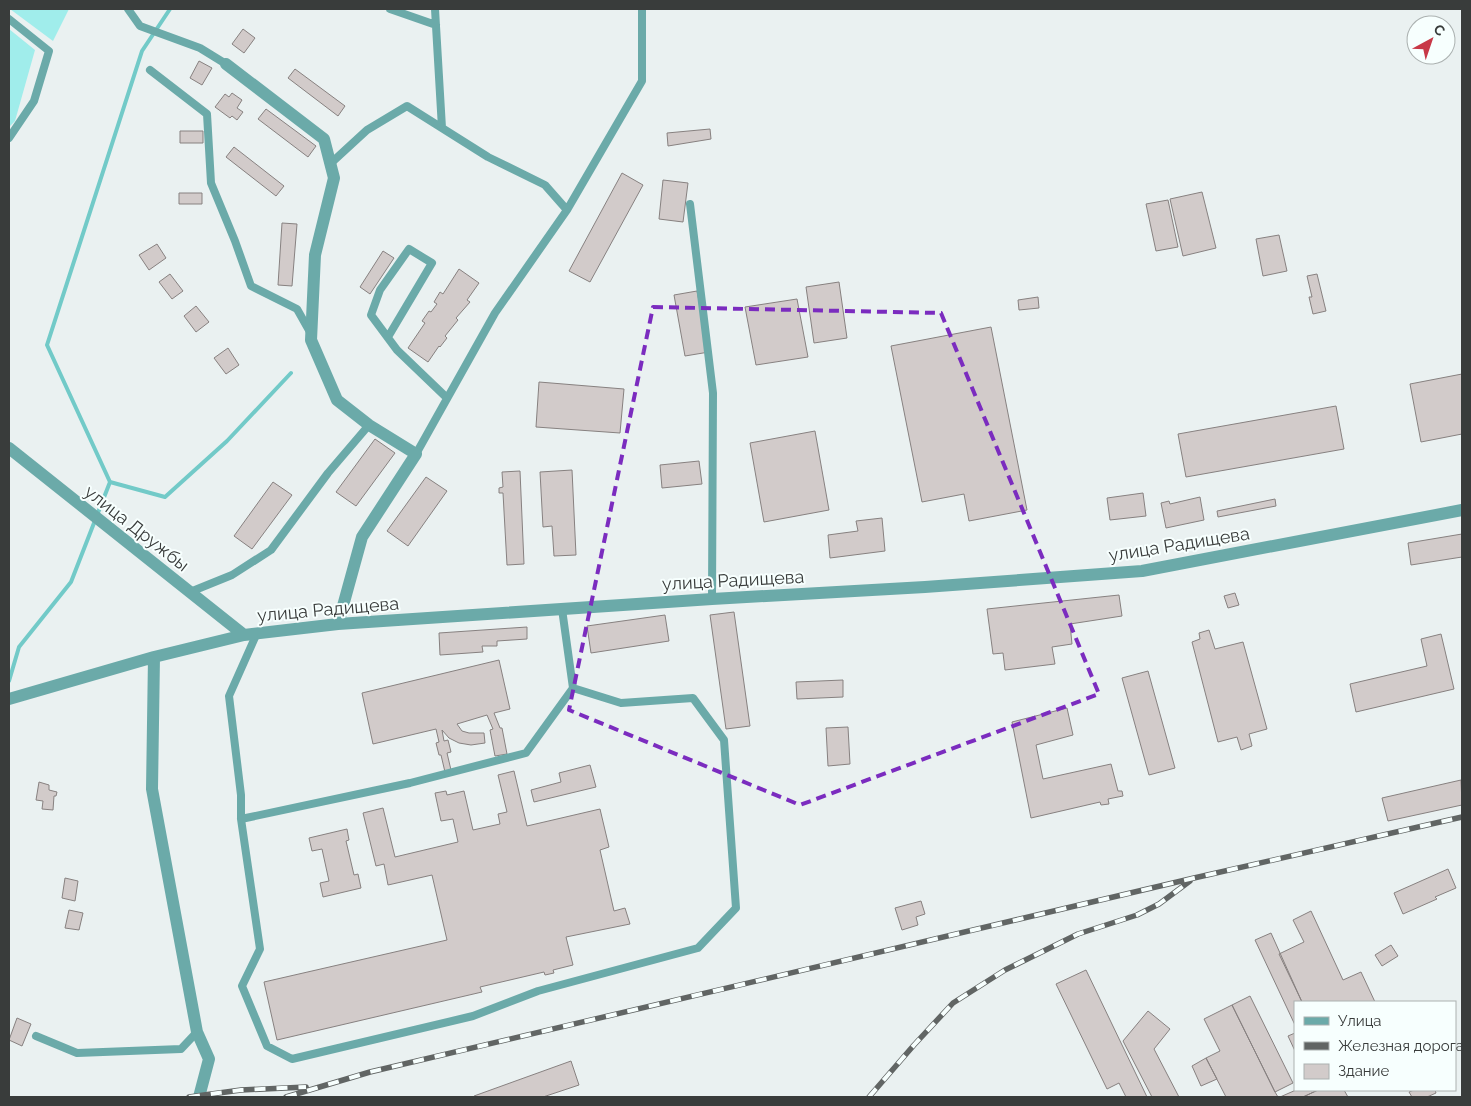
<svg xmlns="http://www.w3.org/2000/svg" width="1471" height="1106" viewBox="0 0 1471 1106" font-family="Raleway,sans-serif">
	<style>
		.green { fill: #a0edeb }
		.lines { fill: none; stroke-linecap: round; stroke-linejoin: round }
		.stream { stroke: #72cac8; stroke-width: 4 }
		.building { fill: #d2cbca; stroke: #878180 }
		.lane { stroke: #6baaa9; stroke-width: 8 }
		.street { stroke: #6baaa9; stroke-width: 12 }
		.rail-casing { stroke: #616564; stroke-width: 5.5 }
		.rail { stroke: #f7fffe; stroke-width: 4; stroke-dasharray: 11; stroke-linecap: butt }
		.marked { fill: none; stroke: #7b2cbf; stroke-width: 4; stroke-dasharray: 10 6; stroke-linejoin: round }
		.labels { text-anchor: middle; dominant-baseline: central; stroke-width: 4; stroke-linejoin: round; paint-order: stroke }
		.street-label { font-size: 18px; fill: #393c3b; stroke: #f7fffe }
	</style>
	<rect width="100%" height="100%" fill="#eaf1f1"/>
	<!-- green -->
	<path class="green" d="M10 9H69L53 41Z
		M9 29 35 50 15 121 9 127Z"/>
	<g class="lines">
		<!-- stream -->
		<path class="stream" d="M110 482 165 497 227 441 291 373
			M9 681 19 647 71 582 110 482 47 345 142 51 170 9"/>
	</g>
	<!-- building -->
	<path class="building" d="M243 29 255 38 244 53 232 44Z
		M199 61 212 68 202 85 190 78Z
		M295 69 345 106 338 116 288 78Z
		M232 93 242 100 237 108 243 112 237 120 232 116 230 118 215 107 225 94 229 97Z
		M266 109 316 146 308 157 258 119Z
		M710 129 711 139 668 146 667 133Z
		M180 131H203V143H180Z
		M234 147 284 186 276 196 226 157Z
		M622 173 643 185 590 282 569 271Z
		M663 180 688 183 683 222 659 219Z
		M1202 192 1216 248 1183 256 1170 199Z
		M179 193H202V204H179Z
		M1168 200 1178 247 1156 251 1146 204Z
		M282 223 297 224 292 286 278 285Z
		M1279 235 1287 271 1263 276 1256 239Z
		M157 244 166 258 149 270 139 255Z
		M383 251 394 258 370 294 360 287Z
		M459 269 479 283 467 300 470 302 456 318 458 320 445 336 447 338 440 347 439 346 428 362 408 348 425 323 422 321 429 311 431 312 437 304 434 302 440 292 443 294Z
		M170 274 183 291 172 299 159 282Z
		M1317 274 1326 311 1313 314 1309 297H1312L1307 276Z
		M839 282 847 338 814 343 806 287Z
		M697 291 709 352 685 356 674 295Z
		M1038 297 1039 308 1019 310 1018 300Z
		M797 299 808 357 756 365 745 307Z
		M196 306 209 322 196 332 184 316Z
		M991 327 1027 510 969 521 964 494 922 502 891 346Z
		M228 348 239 365 226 374 214 358Z
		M1462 374V434L1421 442 1410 384Z
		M539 382 624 389 620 433 536 427Z
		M1336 406 1344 449 1186 477 1178 434Z
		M815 431 829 510 764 522 750 443Z
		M375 439 395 453 356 506 336 492Z
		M699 461 702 484 662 488 660 465Z
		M572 470 576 555 554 556 552 526 543 527 540 472Z
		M520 471 524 564 507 565 503 493H499V488L503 487 502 472Z
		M426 477 447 491 408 546 387 531Z
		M273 482 292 495 252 549 234 536Z
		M1143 493 1146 516 1110 520 1107 498Z
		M1200 497 1204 520 1166 528 1161 503 1169 501 1170 504Z
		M1275 499 1276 506 1218 517 1217 511Z
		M882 518 885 551 830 558 828 535 858 531 856 521Z
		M1462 534V557L1411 565 1408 543Z
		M1235 593 1239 605 1228 608 1224 596Z
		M1119 595 1122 616 1070 624 1072 644 1052 647 1055 664 1005 670 1003 653 993 654 987 609Z
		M734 612 750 726 726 729 710 615Z
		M665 615 669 641 591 653 587 626Z
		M527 627V639L497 641V646H482L483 652 440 655 439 633Z
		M1209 630 1215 649 1243 642 1267 729 1249 734 1252 746 1241 750 1237 737 1218 742 1192 642 1200 639 1199 633Z
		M1441 634 1454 689 1356 712 1350 684 1427 666 1421 639Z
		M499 660 510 709 494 713 500 728H502L507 754 495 756 490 730 493 729 487 715 457 724 462 731 469 733H484L485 743 471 745 459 743 449 738 442 730 444 741 448 740 451 752 447 753 451 770 445 772 441 755H439L436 743 439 742 436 729 373 744 362 693Z
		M1148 671 1175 768 1149 775 1122 678Z
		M843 680V697L797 699 796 682Z
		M1067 708 1073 735 1036 745 1043 779 1111 764 1118 791H1122L1123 796 1108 799 1109 804 1101 805 1100 802 1031 818 1012 722Z
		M848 727 850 764 828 766 826 728Z
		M590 765 596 787 534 802 531 790 561 782 559 773Z
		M514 771 527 826 600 809 609 847 600 850 614 911 625 908 630 924 566 937 573 965 553 970 554 973 545 975 544 972 480 987 482 992 277 1040 264 982 447 940 432 875 388 885 384 864 376 866 363 813 383 808 395 857 458 842 453 819 441 821 435 793 446 791 447 795 464 791 473 830 500 824 498 814 507 812 498 775Z
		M1461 780 1462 805 1388 821 1382 798Z
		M39 782 49 785V790L57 792 56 796H54L53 810 42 809 43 801 36 800Z
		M347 829 349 840 346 841 354 875 358 874 361 888 323 897 320 883 329 881 322 849 312 851 309 838Z
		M1448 869 1456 888 1435 897 1437 899 1403 914 1394 893Z
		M65 878 78 881 75 901 62 898Z
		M921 901 925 914 916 917 918 925 902 930 895 908Z
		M69 910 83 913 79 930 65 928Z
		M1311 911 1343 980 1361 972 1375 1002H1302L1279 954 1304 942 1293 920Z
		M1271 933 1302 1002H1295V1025L1255 940Z
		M1391 945 1398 956 1382 966 1375 955Z
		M1086 970 1147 1097H1126L1119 1083 1107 1089 1056 984Z
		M1250 996 1293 1083 1275 1092 1232 1005Z
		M1232 1005 1275 1092 1278 1097H1226L1206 1058 1220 1051 1204 1019Z
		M1148 1011 1170 1029 1154 1049 1179 1097H1152L1123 1041Z
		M17 1018 31 1024 22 1046 9 1040Z
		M1295 1033V1051L1288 1036Z
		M1206 1058 1217 1079 1201 1086 1192 1066Z
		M571 1061 579 1085 543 1097H475L474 1096Z
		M1296 1090H1318L1303 1097H1280Z
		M1318 1090H1344L1348 1097H1303Z
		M1414 1090H1435L1436 1093 1427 1097H1412L1409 1092Z"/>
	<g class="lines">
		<!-- lane -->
		<path class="lane" d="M128 9 140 26 200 48 226 64
			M390 9 436 25
			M435 9 442 128
			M9 19 49 51 34 101 9 138
			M150 70 207 114 211 183 235 241 251 286 297 309 310 332
			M330 164 367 130 407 106 488 157 545 185 567 210
			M690 204 713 393 712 599
			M388 337 432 263 409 249 380 290 371 315 397 350 447 398
			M416 454 495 313 567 210 642 81V9
			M190 592 232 575 271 550 328 473 369 425
			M257 633 229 696 241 795V819L260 949 242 986 267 1046 292 1059 473 1016 538 991 698 948 736 908 724 740 693 698 621 703 573 688 562 609
			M241 819 410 783 526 753 573 688
			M36 1036 77 1053 181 1049 197 1032"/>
		<!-- street -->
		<path class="street" d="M226 64 324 139 334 178 315 255 311 340 337 400 369 425 416 454 362 537 338 624
			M9 448 244 635
			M154 657 152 789 197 1032 209 1059 199 1097
			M9 699 154 657 244 635 338 624 712 599 925 587 1142 571 1462 510"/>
		<defs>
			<path id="rail" d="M189 1097 241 1090 306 1087
				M286 1097 370 1072 1194 878 1462 817
				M869 1097 914 1045 953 1003 1005 970 1078 934 1137 915 1159 904 1190 881"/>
		</defs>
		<!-- rail casing -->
		<use href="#rail" class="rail-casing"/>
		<!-- rail -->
		<use href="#rail" class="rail"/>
	</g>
	<!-- marked area -->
	<path class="marked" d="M653 307 941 313 1099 694 800 805 569 710Z"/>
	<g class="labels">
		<!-- street labels -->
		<g class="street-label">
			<text transform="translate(137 528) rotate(38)">улица Дружбы</text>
			<text transform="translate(1179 544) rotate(-9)">улица Радищева</text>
			<text transform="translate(733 580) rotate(-3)">улица Радищева</text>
			<text transform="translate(328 609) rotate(-5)">улица Радищева</text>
		</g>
	</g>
	<!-- border -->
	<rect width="1471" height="1106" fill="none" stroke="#393c3b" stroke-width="20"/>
	<!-- legend -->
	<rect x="1294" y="1001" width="162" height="90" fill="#f7fffe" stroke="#abb1b0"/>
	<rect x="1304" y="1017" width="25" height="8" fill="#6baaa9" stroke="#abb1b0"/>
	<text x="1338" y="1026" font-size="15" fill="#393c3b">Улица</text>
	<rect x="1304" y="1042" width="25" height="8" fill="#616564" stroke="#abb1b0"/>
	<text x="1338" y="1051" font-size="15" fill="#393c3b">Железная дорога</text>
	<rect x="1304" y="1064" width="25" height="15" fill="#d2cbca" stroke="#abb1b0"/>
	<text x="1338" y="1076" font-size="15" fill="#393c3b">Здание</text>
	<!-- north arrow -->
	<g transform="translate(1431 40) rotate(40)"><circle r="24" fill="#f7fffe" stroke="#abb1b0"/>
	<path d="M0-4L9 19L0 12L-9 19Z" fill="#c83847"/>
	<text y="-8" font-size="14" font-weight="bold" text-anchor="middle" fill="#393c3b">С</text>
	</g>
</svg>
